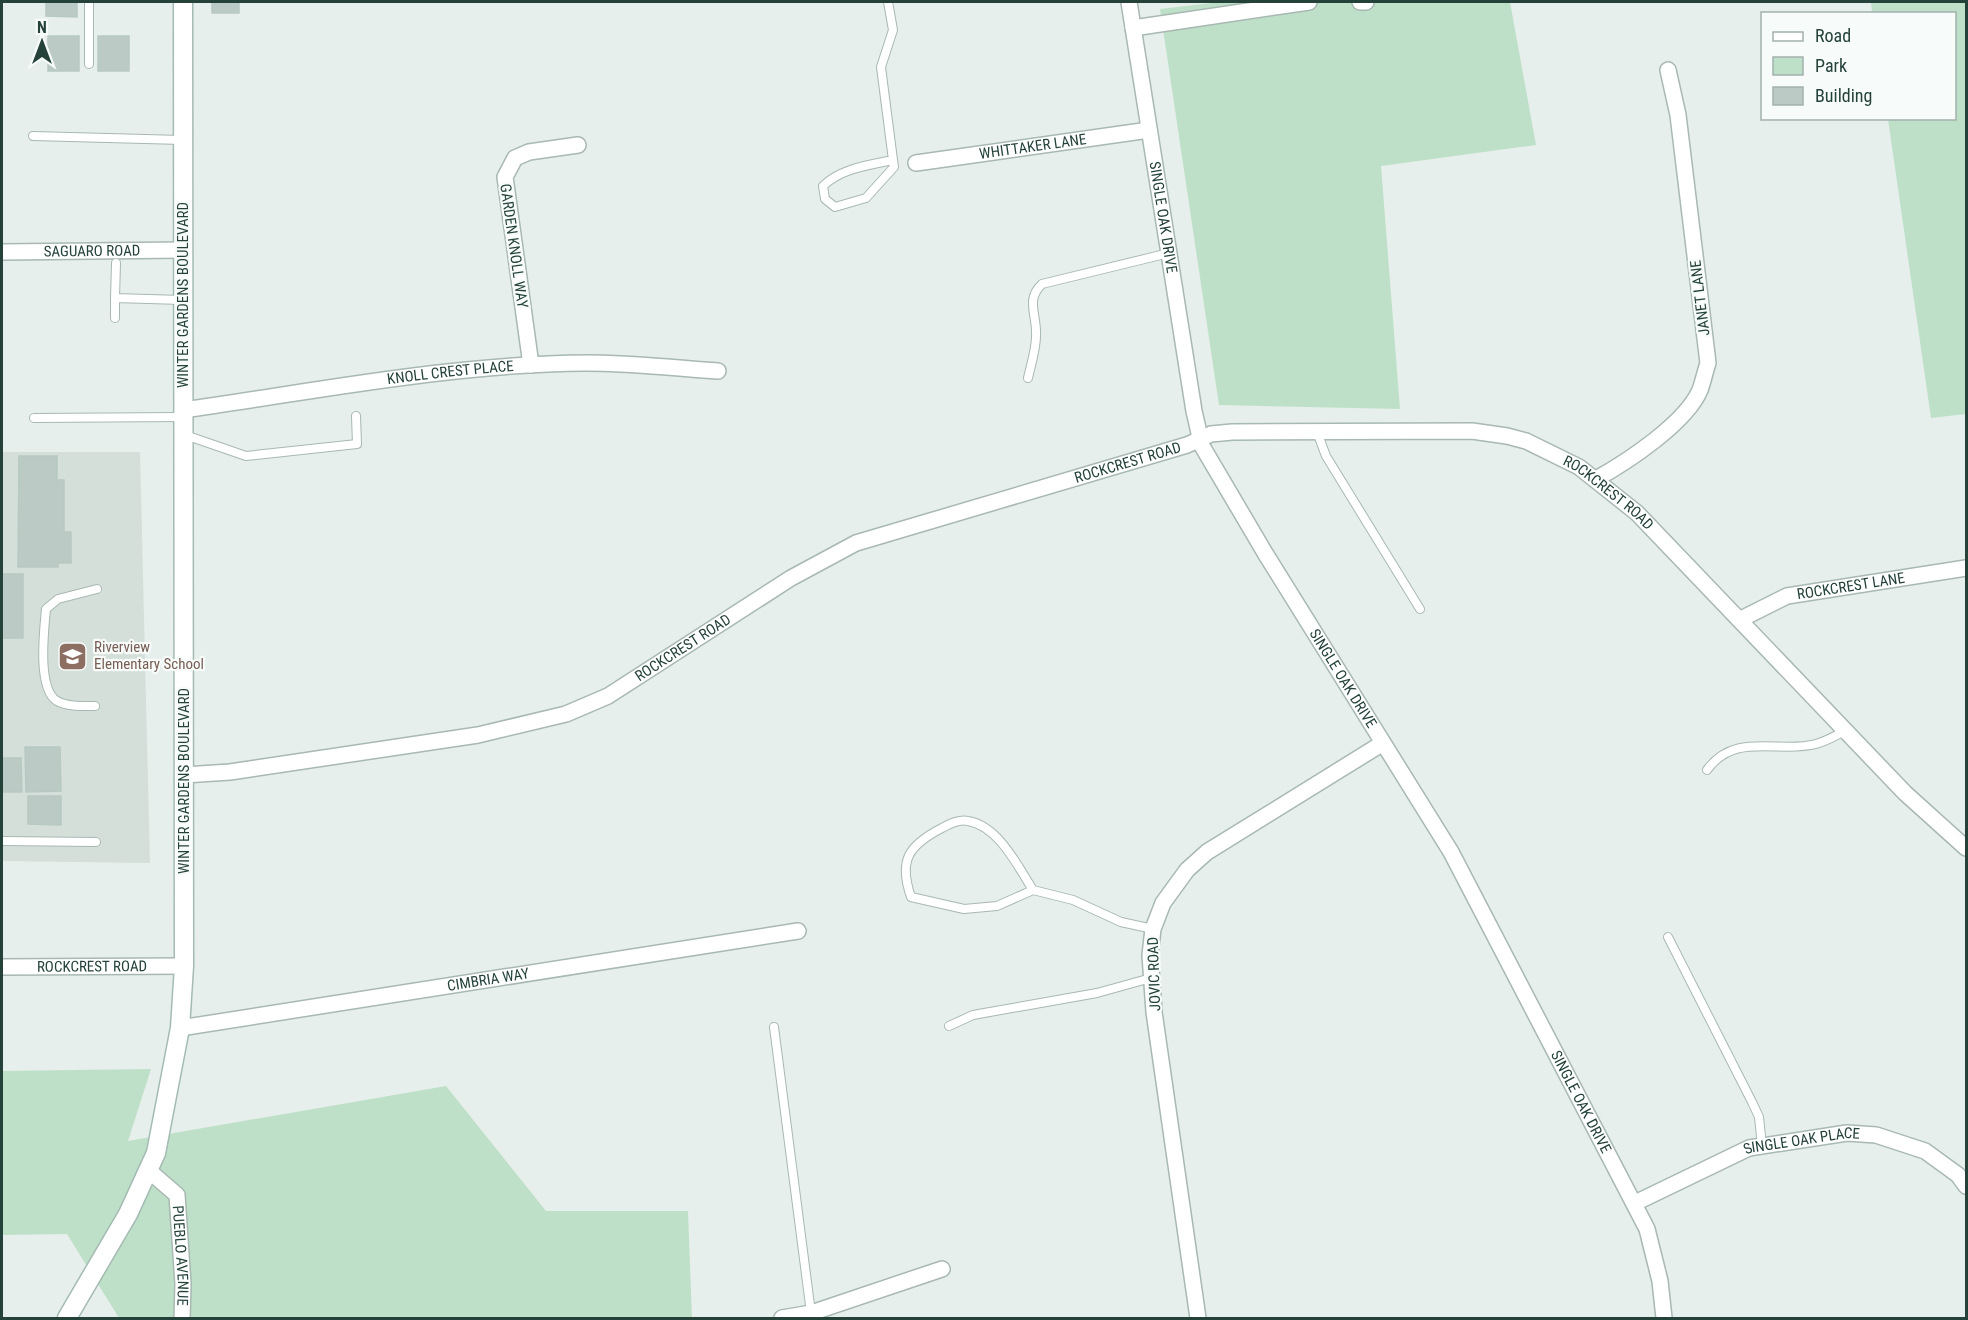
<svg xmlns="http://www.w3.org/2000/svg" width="1968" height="1320" viewBox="0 0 1968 1320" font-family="'Roboto Condensed',sans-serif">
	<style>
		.built { fill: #d4dfda }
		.green { fill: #bfe0c8 }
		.building { fill: #bbcac4; stroke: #b8c9c2; stroke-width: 1.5 }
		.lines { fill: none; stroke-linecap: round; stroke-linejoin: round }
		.lane-casing { stroke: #a8b8b2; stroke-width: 10 }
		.street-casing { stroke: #a8b8b2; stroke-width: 18 }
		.secondary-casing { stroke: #a4bbb3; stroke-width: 21 }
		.lane { stroke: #fff; stroke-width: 8 }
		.street { stroke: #fff; stroke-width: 15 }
		.secondary { stroke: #fff; stroke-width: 18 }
		.labels { text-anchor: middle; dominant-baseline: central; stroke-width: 4.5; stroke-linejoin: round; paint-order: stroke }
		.street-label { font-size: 15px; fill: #24423a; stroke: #f7fbf9 }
		.education-label { font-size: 15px; fill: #785e54; stroke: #f7fbf9; text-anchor: start }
	</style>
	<rect width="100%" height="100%" fill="#e6efeb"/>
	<!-- built -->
	<path class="built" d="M2 452H140L150 863 2 861Z"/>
	<!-- green -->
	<path class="green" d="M1220 2H1510L1536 145 1381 166 1400 409 1219 405 1160 9Z
		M1871 2H1966V414L1931 418 1888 119 1954 118V14L1872 13Z
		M151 1069 128 1141 446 1086 546 1211H688L692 1318H119L67 1234 2 1235V1071Z"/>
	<!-- building -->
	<path class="building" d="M46 2H77V17L46 16Z
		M212 2H239V13H212Z
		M48 36H79V71H48Z
		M98 36H129V71H98Z
		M19 456H57V480H64V532H71V563H58V567H18Z
		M4 574H23V638H4Z
		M25 747H60L61 791 26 792Z
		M3 758H21L22 792H3Z
		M28 796H61V825L28 824Z"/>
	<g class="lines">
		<defs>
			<path id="lane" d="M89 2V64
				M888 2 893 30 881 67 893 160 894 167 866 198 835 207 825 199 823 186C841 168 870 165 893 160
				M33 136 182 140
				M116 263 115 298 182 300
				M115 318V298
				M1028 378C1031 364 1037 347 1036 332 1036 313 1026 299 1042 284L1169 253
				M34 418 182 417
				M1317 432 1326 456 1420 609
				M185 435 246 456 357 444 356 416
				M95 706C83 706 68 707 57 701 37 689 44 631 46 609L58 599 97 589
				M1707 770C1735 731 1778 754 1816 744 1827 741 1837 735 1846 730
				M2 841 96 842
				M1033 890C1018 867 999 826 968 821 960 819 949 824 942 828 909 845 898 860 911 897L964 909 997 906 1033 890 1073 900 1121 922 1153 929
				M1668 937 1752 1102 1759 1117 1762 1146
				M949 1026 973 1015 1097 993 1151 978
				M774 1027 811 1313"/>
			<g id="street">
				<path id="s1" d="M1129 2 1194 411 1202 446 1265 553 1451 852 1647 1229 1660 1281 1664 1318"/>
				<path d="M1360 2H1366"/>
				<path d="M1133 28 1309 2"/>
				<path id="s2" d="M916 163 1149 130"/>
				<path id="s3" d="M2 252 183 250"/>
				<path d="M531 365 505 177 515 158 529 152 578 145"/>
				<path id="s4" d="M183 410C317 391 452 364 586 363 630 363 675 368 718 371"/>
				<path d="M1596 479C1627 462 1686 423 1700 390 1703 382 1705 372 1708 363L1678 115 1668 70"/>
				<path id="s5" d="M1741 619 1787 596 1966 568"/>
				<path id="s6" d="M184 775 230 772 478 735 566 714 608 696 791 578 856 543 1187 445 1211 434 1232 432 1472 431 1507 436 1526 441 1579 467 1637 513 1905 793 1966 848"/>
				<path id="s7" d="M2 967 184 966"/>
				<path id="s8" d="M180 1028 798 931"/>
				<path id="s9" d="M148 1170 177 1195 183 1284 182 1318"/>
				<path id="s10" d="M1635 1203 1749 1148 1847 1133 1876 1135 1925 1151 1958 1175 1966 1186"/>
				<path d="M782 1318 811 1313 942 1269"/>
				<path d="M1198 1318 1154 1012 1150 955 1153 929 1163 903 1187 870 1207 852 1383 743"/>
			</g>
			<path id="secondary" d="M67 1318 128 1214 156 1153 180 1028 184 966 183 2"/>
		</defs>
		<!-- lane casing -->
		<use href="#lane" class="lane-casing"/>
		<!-- street casing -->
		<use href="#street" class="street-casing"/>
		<!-- secondary casing -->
		<use href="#secondary" class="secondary-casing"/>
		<!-- lane -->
		<use href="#lane" class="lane"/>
		<!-- street -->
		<use href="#street" class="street"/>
		<!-- secondary -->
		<use href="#secondary" class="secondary"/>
	</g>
	<!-- icons -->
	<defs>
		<symbol id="school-square" viewBox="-11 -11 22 22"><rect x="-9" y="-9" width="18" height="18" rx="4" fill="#8d6e63" stroke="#f7fbf9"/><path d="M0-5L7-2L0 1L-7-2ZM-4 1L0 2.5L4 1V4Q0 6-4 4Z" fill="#fff"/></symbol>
	</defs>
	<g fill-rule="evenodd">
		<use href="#school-square" x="56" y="640" width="33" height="33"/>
	</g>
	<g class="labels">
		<!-- street labels -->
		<g class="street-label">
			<text stroke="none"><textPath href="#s2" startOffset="118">WHITTAKER LANE</textPath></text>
			<text stroke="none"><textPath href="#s1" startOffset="218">SINGLE OAK DRIVE</textPath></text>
			<text transform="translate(514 246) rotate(82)">GARDEN KNOLL WAY</text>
			<text stroke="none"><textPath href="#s3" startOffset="90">SAGUARO ROAD</textPath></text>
			<text transform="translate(183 295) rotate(-90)">WINTER GARDENS BOULEVARD</text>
			<text transform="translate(1700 298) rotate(-97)">JANET LANE</text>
			<text stroke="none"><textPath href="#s4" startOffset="270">KNOLL CREST PLACE</textPath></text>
			<text stroke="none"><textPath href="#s6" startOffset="1008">ROCKCREST ROAD</textPath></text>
			<text stroke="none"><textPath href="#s6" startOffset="1510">ROCKCREST ROAD</textPath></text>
			<text stroke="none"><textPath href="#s5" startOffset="116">ROCKCREST LANE</textPath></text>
			<text stroke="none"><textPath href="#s6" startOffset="522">ROCKCREST ROAD</textPath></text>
			<text stroke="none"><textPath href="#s1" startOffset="722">SINGLE OAK DRIVE</textPath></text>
			<text transform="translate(184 781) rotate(-90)">WINTER GARDENS BOULEVARD</text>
			<text stroke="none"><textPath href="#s7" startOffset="90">ROCKCREST ROAD</textPath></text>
			<text transform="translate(1154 974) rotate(-92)">JOVIC ROAD</text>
			<text stroke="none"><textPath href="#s8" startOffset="312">CIMBRIA WAY</textPath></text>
			<text stroke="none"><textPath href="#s1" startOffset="1208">SINGLE OAK DRIVE</textPath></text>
			<text stroke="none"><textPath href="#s10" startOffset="180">SINGLE OAK PLACE</textPath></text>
			<text stroke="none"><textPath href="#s9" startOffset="99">PUEBLO AVENUE</textPath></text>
		</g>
		<!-- education labels -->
		<g class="education-label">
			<text x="94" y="647">Riverview<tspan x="94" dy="17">Elementary School</tspan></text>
		</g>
	</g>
	<!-- border -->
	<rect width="1968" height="1320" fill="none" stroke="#24423a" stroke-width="6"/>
	<!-- legend -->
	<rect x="1761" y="12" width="195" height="108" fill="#f7fbf9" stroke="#a3b1ad" stroke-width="1.5"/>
	<rect x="1773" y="32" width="30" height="9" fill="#ffffff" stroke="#a3b1ad" stroke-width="1.5"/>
	<text x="1815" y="42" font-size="18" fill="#24423a">Road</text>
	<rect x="1773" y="57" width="30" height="18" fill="#bfe0c8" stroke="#a3b1ad" stroke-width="1.5"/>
	<text x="1815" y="72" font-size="18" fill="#24423a">Park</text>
	<rect x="1773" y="87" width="30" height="18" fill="#bbcac4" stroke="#a3b1ad" stroke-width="1.5"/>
	<text x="1815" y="102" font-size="18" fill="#24423a">Building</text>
	<!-- north arrow -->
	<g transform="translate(42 42)" stroke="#f7fbf9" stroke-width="4.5" paint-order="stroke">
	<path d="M0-4.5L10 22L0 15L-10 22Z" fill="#24423a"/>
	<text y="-9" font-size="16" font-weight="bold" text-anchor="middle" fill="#24423a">N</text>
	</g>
</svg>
